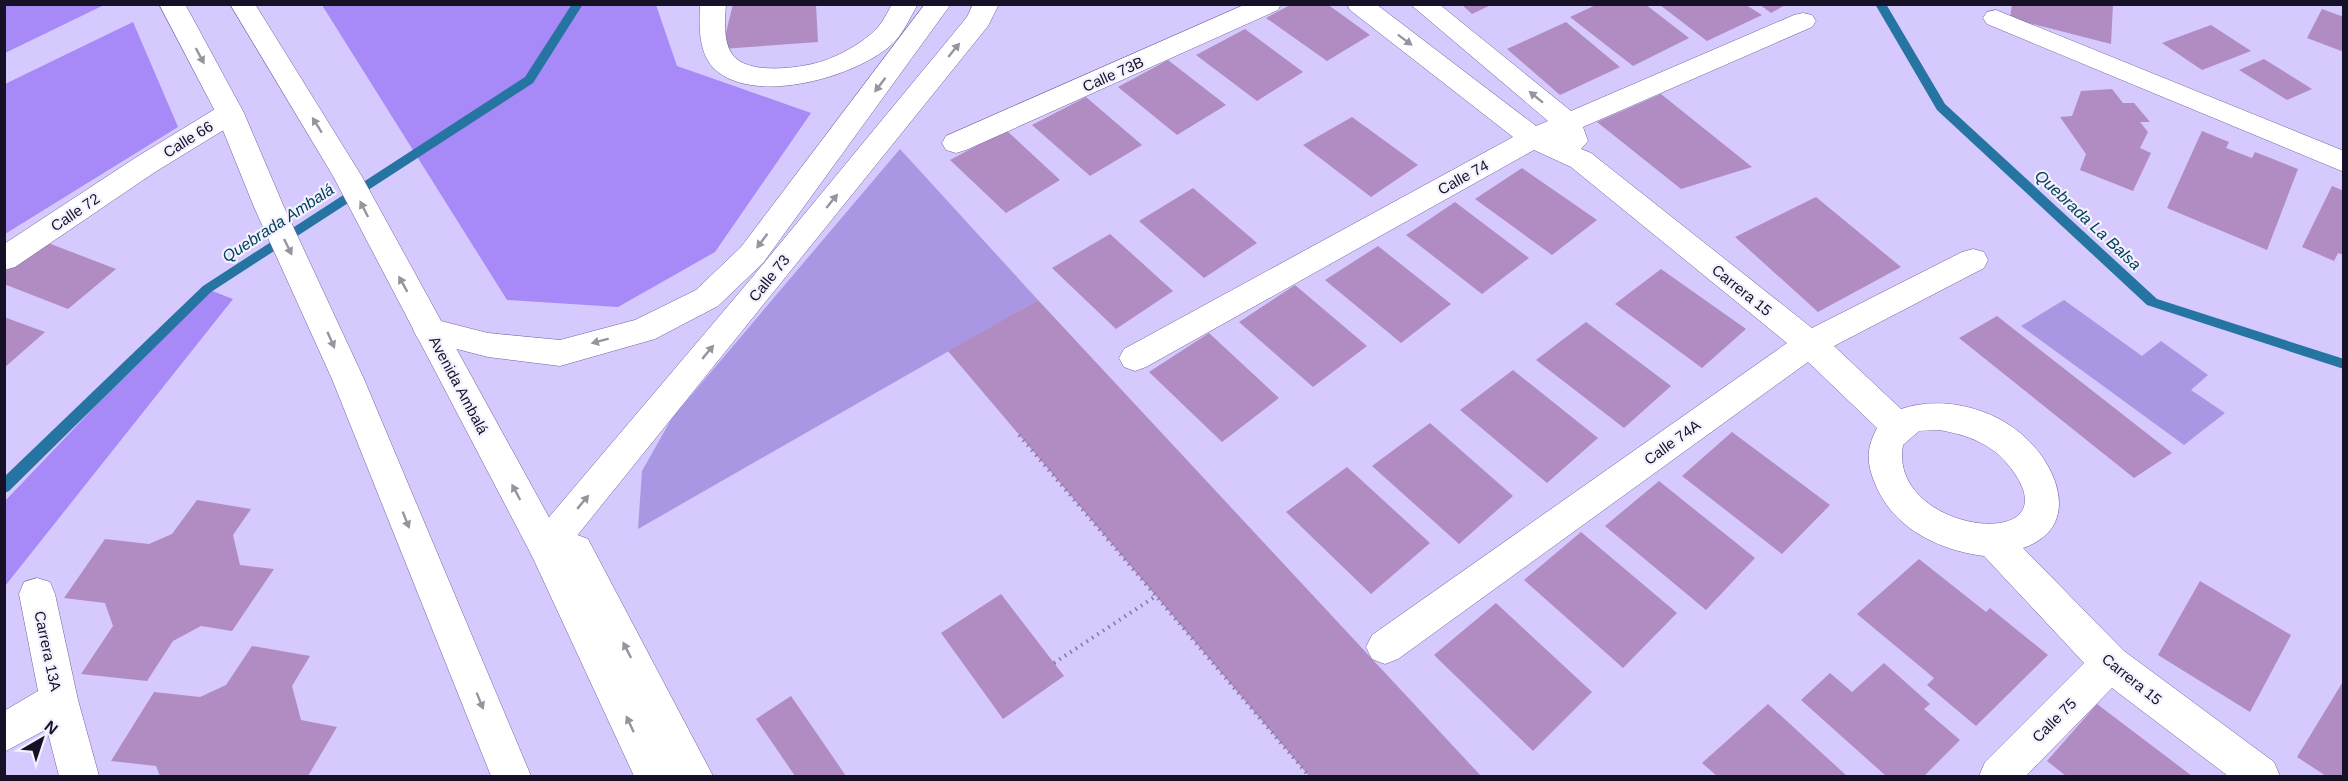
<svg xmlns="http://www.w3.org/2000/svg" width="2348" height="781" viewBox="0 0 2348 781" font-family="Helvetica,sans-serif">
	<style>
		.green { fill: #a997e3 }
		.forest { fill: #a789f7 }
		.lines { fill: none; stroke-linecap: round; stroke-linejoin: round }
		.stream { fill: #2674a1; fill-rule: evenodd }
		.building { fill: #b18cc3 }
		.minor-casing { stroke: #71629c; stroke-width: 1 }
		.tertiary-casing { stroke: #71629c; stroke-width: 1 }
		.primary-casing { stroke: #71629c; stroke-width: 1 }
		.path { stroke: #837aa1; stroke-width: 4; stroke-dasharray: 1.5 5; stroke-linecap: butt }
		.minor { fill: #fff; fill-rule: evenodd }
		.tertiary { fill: #fff; fill-rule: evenodd }
		.primary { fill: #fff; fill-rule: evenodd }
		.oneway { fill: #97949e }
		.labels { text-anchor: middle; dominant-baseline: central; stroke-width: 4.5; stroke-linejoin: round; paint-order: stroke }
		.street-label { font-size: 15px; fill: #171128; stroke: #f3f1fe }
		.water-label { font-size: 16px; font-style: italic; fill: #00405b; stroke: #f3f1fe }
	</style>
	<rect width="100%" height="100%" fill="#d5c9fd"/>
	<!-- green -->
	<path class="green" d="M900 149 1038 300 638 529 642 471 672 418Z
		M2064 300 2142 356 2161 341 2208 375 2191 390 2225 413 2184 445 2021 326Z"/>
	<!-- forest -->
	<path class="forest" d="M5 4H104V5L5 53Z
		M322 5H656L677 66 811 113 715 252 618 307 507 300Z
		M133 22 178 127 5 234V84Z
		M207 289 233 299 5 586V501Z"/>
	<g class="lines">
		<!-- stream -->
		<path class="stream" d="M572 4H583L533 83 211 292 9 491 4 493V477L203 286 525 77Z
			M1875 4H1886L1945 104 2157 299 2344 359V369L2147 305 1937 110Z"/>
	</g>
	<!-- building -->
	<path class="building" d="M733 4H816L818 42 722 49Z
		M1292 4H1327L1370 35 1327 61 1266 18Z
		M1461 4H1493L1472 14Z
		M1598 4H1645L1689 38 1633 66 1570 17Z
		M1759 4H1787L1771 13Z
		M2012 4H2113L2111 44 2010 18Z
		M1660 5H1746L1762 15 1707 41Z
		M2322 9 2344 17V52L2307 38Z
		M1566 22 1620 67 1560 95 1507 49Z
		M2211 25 2251 51 2202 70 2162 43Z
		M1245 29 1303 72 1257 101 1196 55Z
		M2264 59 2312 89 2287 100 2239 70Z
		M1168 60 1226 105 1177 135 1118 87Z
		M2112 89 2123 103H2134L2150 122H2140L2148 132 2140 148 2151 153 2133 191 2080 170 2086 154 2060 117 2072 116 2081 91Z
		M1661 94 1752 167 1681 189 1597 122Z
		M1086 97 1142 145 1090 176 1032 125Z
		M1352 117 1418 165 1371 197 1303 145Z
		M1006 130 1060 180 1006 213 950 160Z
		M2202 131 2229 142 2226 148 2252 158 2255 152 2298 169 2267 250 2167 208Z
		M1522 168 1597 220 1552 255 1475 199Z
		M2332 186 2344 191V255L2338 253 2334 261 2302 247Z
		M1193 188 1257 243 1204 278 1139 221Z
		M1816 197 1901 267 1818 312 1735 237Z
		M1455 202 1529 258 1482 294 1406 235Z
		M1110 234 1173 291 1116 329 1052 268Z
		M43 241 116 269 68 309 4 284V272Z
		M1378 246 1451 304 1401 343 1325 280Z
		M1661 269 1746 329 1702 368 1615 304Z
		M1295 285 1367 346 1313 387 1239 322Z
		M1038 300 1481 776H1309L948 351Z
		M1997 316 2172 453 2134 478 1959 338Z
		M4 317 45 332 4 368Z
		M1586 322 1671 386 1624 428 1536 360Z
		M1209 333 1279 398 1222 442 1149 372Z
		M1513 370 1598 438 1547 483 1460 410Z
		M1430 423 1513 496 1459 544 1372 466Z
		M1732 432 1830 505 1782 554 1682 476Z
		M1347 467 1430 543 1371 594 1286 512Z
		M1659 481 1755 558 1706 610 1605 526Z
		M197 500 251 509 233 535 240 565 274 569 232 631 201 626 173 641 147 681 81 674 113 626 105 603 64 598 105 539 149 544 172 534Z
		M1581 532 1677 613 1623 668 1524 580Z
		M1919 559 1986 612 1990 608 2048 655 1976 726 1927 685 1934 678 1857 614Z
		M2200 581 2291 635 2250 712 2158 655Z
		M1001 594 1064 676 1003 719 941 633Z
		M1496 603 1592 692 1533 751 1434 655Z
		M252 646 310 656 292 686 301 720 337 727 308 776H160L156 766 111 761 154 692 200 697 226 685Z
		M1884 663 1930 704 1924 709 1960 740 1924 776H1886L1801 700 1830 673 1852 692Z
		M2344 680V776H2326L2297 757Z
		M791 696 846 776H795L756 719Z
		M1768 704 1847 776H1717L1702 763Z
		M2097 704 2192 776H2066L2047 761Z"/>
	<g class="lines">
		<defs>
			<path id="minor" d="M700 4H726C725 19 723 41 732 54 746 76 802 68 823 61 840 55 857 46 871 34 881 26 886 15 892 4H918C909 19 903 35 890 46 854 77 759 104 718 72 698 57 699 27 700 4Z
				M1246 4H1281L1278 10 966 150 956 153 946 150 942 143 946 136Z
				M1347 4H1376L1536 126 1548 121 1410 4H1439L1571 111 1794 15 1803 13 1812 15 1816 21 1812 27 1583 127 1588 141 1581 149 1591 153 1812 328 1962 252 1973 249 1984 252 1988 260 1984 268 1834 346 1901 409C1939 396 1987 406 2019 432 2057 462 2084 527 2023 548L2124 651 2274 762 2280 776H2228L2112 688 2026 776H1979L1985 762 2084 663 1984 556C1937 550 1891 527 1874 481 1866 461 1867 447 1877 428L1808 362 1398 659 1385 664 1372 659 1366 647 1372 635 1787 343 1571 167 1534 150 1146 367 1135 371 1124 367 1119 358 1124 349 1513 137 1350 10ZM1939 430C1969 435 1995 445 2013 471 2073 555 1887 533 1903 445L1919 431Z
				M1996 10 2344 151V172L1987 24 1983 18 1987 12Z
				M230 104 240 106 244 113 240 120 155 172 15 267 4 270V244L135 158 220 106Z
				M37 578 50 582 55 594 78 700 99 776H59L47 729 4 752V711L38 691 19 594 24 582Z"/>
			<path id="tertiary" d="M925 4H951L763 263 718 306 655 339 560 366 488 357 418 339 413 330 418 321 429 318 488 333 560 340 635 320 696 290 741 247Z
				M973 4H999L988 26 559 558 546 563 533 558 528 547 533 536 750 280 967 17Z"/>
			<path id="primary" d="M159 4H185L244 113 284 207 364 379 531 776H491L332 379 254 207 216 113Z
				M230 4H255L361 175 557 532 575 534 588 539 713 776H634L532 556 333 176Z"/>
		</defs>
		<!-- minor casing -->
		<use href="#minor" class="minor-casing"/>
		<!-- tertiary casing -->
		<use href="#tertiary" class="tertiary-casing"/>
		<!-- primary casing -->
		<use href="#primary" class="primary-casing"/>
		<!-- path -->
		<path class="path" d="M1019 435 1309 776
			M1054 663 1156 596"/>
		<!-- minor -->
		<use href="#minor" class="minor"/>
		<!-- tertiary -->
		<use href="#tertiary" class="tertiary"/>
		<!-- primary -->
		<use href="#primary" class="primary"/>
	</g>
	<!-- one-way arrows -->
	<defs><path id="oneway-solid" d="M-6-.8H1V-3.2L6.5 0L1 3.2V.8H-6Z" transform="scale(1.5)"/></defs>
	<g class="oneway">
		<use href="#oneway-solid" transform="translate(1405 40) rotate(37)"/>
		<use href="#oneway-solid" transform="translate(954 50) rotate(-51)"/>
		<use href="#oneway-solid" transform="translate(200 56) rotate(62)"/>
		<use href="#oneway-solid" transform="translate(880 85) rotate(127)"/>
		<use href="#oneway-solid" transform="translate(1536 97) rotate(-141)"/>
		<use href="#oneway-solid" transform="translate(317 125) rotate(-122)"/>
		<use href="#oneway-solid" transform="translate(832 201) rotate(-51)"/>
		<use href="#oneway-solid" transform="translate(364 209) rotate(-117)"/>
		<use href="#oneway-solid" transform="translate(762 241) rotate(127)"/>
		<use href="#oneway-solid" transform="translate(288 247) rotate(64)"/>
		<use href="#oneway-solid" transform="translate(403 284) rotate(-119)"/>
		<use href="#oneway-solid" transform="translate(331 340) rotate(66)"/>
		<use href="#oneway-solid" transform="translate(600 341) rotate(165)"/>
		<use href="#oneway-solid" transform="translate(708 352) rotate(-50)"/>
		<use href="#oneway-solid" transform="translate(516 492) rotate(-118)"/>
		<use href="#oneway-solid" transform="translate(583 502) rotate(-50)"/>
		<use href="#oneway-solid" transform="translate(406 520) rotate(68)"/>
		<use href="#oneway-solid" transform="translate(627 650) rotate(-117)"/>
		<use href="#oneway-solid" transform="translate(480 701) rotate(68)"/>
		<use href="#oneway-solid" transform="translate(630 724) rotate(-115)"/>
	</g>
	<g class="labels">
		<!-- street labels -->
		<g class="street-label">
			<text transform="translate(1113 74) rotate(-24)">Calle 73B</text>
			<text transform="translate(188 139) rotate(-32)">Calle 66</text>
			<text transform="translate(1463 177) rotate(-29)">Calle 74</text>
			<text transform="translate(75 212) rotate(-34)">Calle 72</text>
			<text transform="translate(769 278) rotate(-51)">Calle 73</text>
			<text transform="translate(1742 290) rotate(39)">Carrera 15</text>
			<text transform="translate(459 385) rotate(62)">Avenida Ambalá</text>
			<text transform="translate(1672 442) rotate(-36)">Calle 74A</text>
			<text transform="translate(48 651) rotate(78)">Carrera 13A</text>
			<text transform="translate(2132 679) rotate(39)">Carrera 15</text>
			<text transform="translate(2054 720) rotate(-45)">Calle 75</text>
		</g>
		<!-- water labels -->
		<g class="water-label">
			<text transform="translate(2088 220) rotate(43)">Quebrada La Balsa</text>
			<text transform="translate(278 223) rotate(-33)">Quebrada Ambalá</text>
		</g>
	</g>
	<!-- border -->
	<rect width="2348" height="781" fill="none" stroke="#171128" stroke-width="12"/>
	<!-- north arrow -->
	<g transform="translate(42 739) rotate(39)" stroke="#f3f1fe" stroke-width="4.5" paint-order="stroke">
	<path d="M0-4.5L10 22L0 15L-10 22Z" fill="#171128"/>
	<text y="-9" font-size="16" font-weight="bold" text-anchor="middle" fill="#171128">N</text>
	</g>
</svg>
